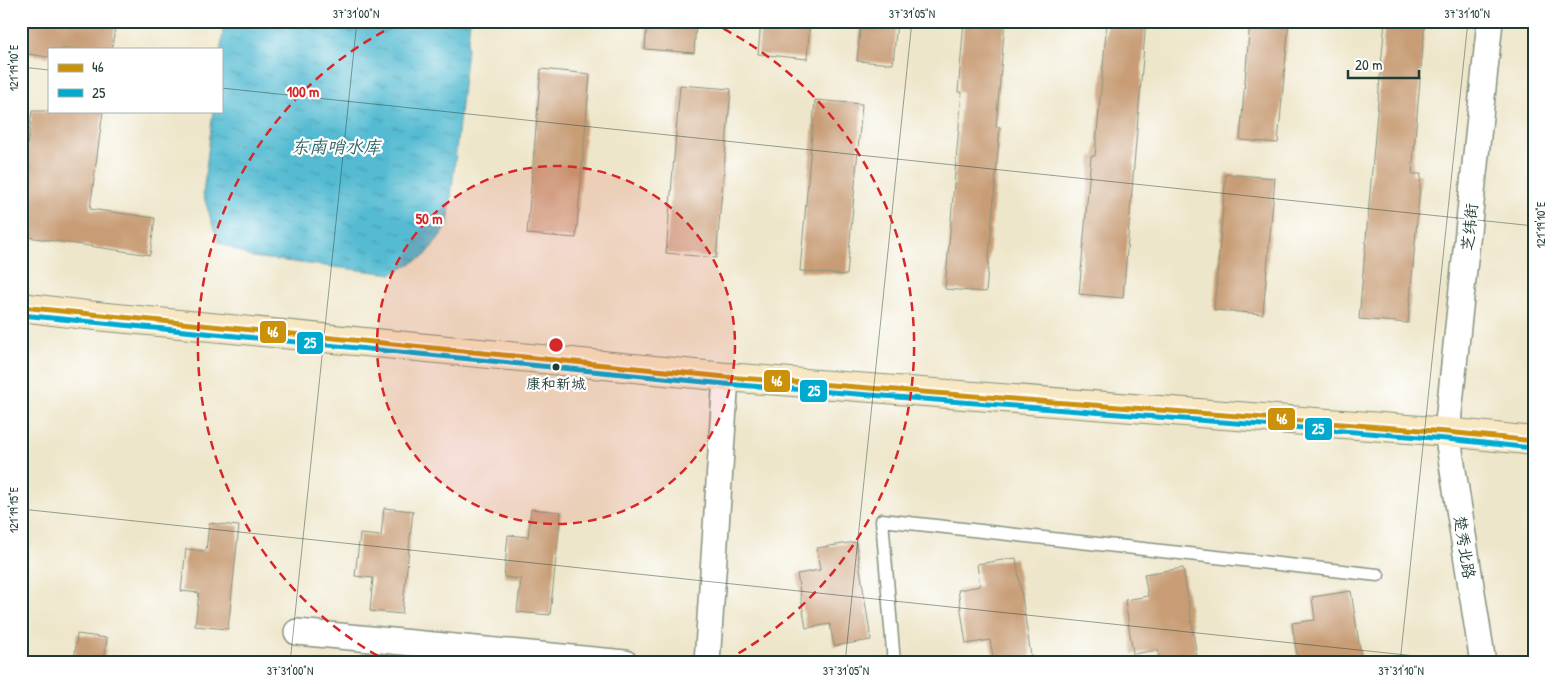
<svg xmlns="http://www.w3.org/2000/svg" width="1555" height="684" viewBox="0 0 1555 684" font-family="'Patrick Hand','LXGW WenKai TC',sans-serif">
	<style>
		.water { fill: url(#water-ripples); stroke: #3a7c83 }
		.building { fill: #c89d76 }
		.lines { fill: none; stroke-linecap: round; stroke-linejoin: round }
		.lane-casing { stroke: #86927f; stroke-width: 15 }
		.street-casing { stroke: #86927f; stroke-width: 28 }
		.secondary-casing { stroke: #86927f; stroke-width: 30 }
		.lane { stroke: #fff; stroke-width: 12 }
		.street { stroke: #fff; stroke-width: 25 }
		.secondary { stroke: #f7e8c3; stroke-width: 28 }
		.bus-1-casing { stroke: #fff; stroke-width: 9 }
		.bus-2-casing { stroke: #fff; stroke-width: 9 }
		.bus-1 { stroke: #cc910a; stroke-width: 5 }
		.bus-2 { stroke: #00a9ce; stroke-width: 5 }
		.ticks { fill: none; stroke: #1f3d34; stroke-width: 1; stroke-opacity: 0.45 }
		.ring { fill: none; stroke: #d62828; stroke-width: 2.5; stroke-dasharray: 9 6 }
		.bus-dot { fill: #1f3d34; stroke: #fff; stroke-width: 2 }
		.labels { text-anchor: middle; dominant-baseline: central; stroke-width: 4.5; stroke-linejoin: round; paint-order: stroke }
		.bus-label { font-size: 15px; fill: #1f3d34; stroke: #fff }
		.street-label { font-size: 16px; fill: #1f3d34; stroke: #fff }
		.water-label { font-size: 18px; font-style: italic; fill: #2f6363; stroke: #fff }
		.centre { fill: #d62828; stroke: #fff; stroke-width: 2.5 }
		.ring-label { font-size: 15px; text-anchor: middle; font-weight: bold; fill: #d62828; stroke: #fff; stroke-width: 4.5; stroke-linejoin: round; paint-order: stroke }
		.line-badge { stroke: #fff; stroke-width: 2 }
		.badge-label { font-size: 14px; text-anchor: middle; font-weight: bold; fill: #fff }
		.neatline { fill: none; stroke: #1f3d34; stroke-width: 2 }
		.ticks-label { font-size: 12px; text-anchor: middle; fill: #1f3d34 }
	</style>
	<defs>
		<pattern id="water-ripples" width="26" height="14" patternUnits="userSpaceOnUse" patternTransform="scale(1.25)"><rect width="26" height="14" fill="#54bbd2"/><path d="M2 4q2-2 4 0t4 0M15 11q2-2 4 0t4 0" fill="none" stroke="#4599ab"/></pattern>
	</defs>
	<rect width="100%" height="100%" fill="#fff"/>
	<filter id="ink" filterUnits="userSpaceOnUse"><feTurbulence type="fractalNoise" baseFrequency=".02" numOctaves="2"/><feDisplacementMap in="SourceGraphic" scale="10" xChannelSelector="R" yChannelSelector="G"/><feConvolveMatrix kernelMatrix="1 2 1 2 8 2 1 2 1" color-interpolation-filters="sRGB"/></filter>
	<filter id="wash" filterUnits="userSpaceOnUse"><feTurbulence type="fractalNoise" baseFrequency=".0096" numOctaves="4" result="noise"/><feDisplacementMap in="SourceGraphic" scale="20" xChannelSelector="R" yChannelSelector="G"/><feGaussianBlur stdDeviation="1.12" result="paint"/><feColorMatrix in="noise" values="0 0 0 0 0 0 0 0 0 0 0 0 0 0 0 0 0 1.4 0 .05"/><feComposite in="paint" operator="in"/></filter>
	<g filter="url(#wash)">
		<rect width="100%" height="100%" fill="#eee6ca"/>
		<!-- water -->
		<path class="water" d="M224 21H470L448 225 426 255 392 274 251 257 218 242 203 194 213 111H221V49Z"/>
		<g id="blocks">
			<!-- building -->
			<path class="building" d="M21 21H116L112 49H49V57L21 53Z
				M647 21H696L694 53 645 49Z
				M761 21H810L807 59 758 54Z
				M861 21H897L893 64 857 61Z
				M964 21H1005L996 127H1000L986 292 945 289 962 92H958Z
				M1107 21H1146L1123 298 1079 294 1091 156H1095Z
				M1250 21H1289L1278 143 1240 140Z
				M1385 21H1425L1412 174H1421L1408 323 1359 319Z
				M541 69 590 74 576 238 527 234Z
				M680 85 731 89 716 258 666 253Z
				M815 100 862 104 847 275 800 271Z
				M32 111H103L90 209 155 218 150 255 21 236V189Z
				M1226 174 1275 178 1263 314 1214 310Z
				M384 508 413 511 402 614 370 611 373 578 355 576 360 534 381 536Z
				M531 509 561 512 550 615 517 612 521 579 504 577 508 535 528 537Z
				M209 523 239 526 228 629 195 626 199 593 181 591 186 549 206 551Z
				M856 542 871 640 834 646 830 624 806 628 797 574 820 570 817 548Z
				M1016 558 1031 656 994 662 990 640 966 644 958 590 980 586 977 564Z
				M1183 568 1198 663H1160L1158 650 1133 654 1125 600 1148 596 1144 574Z
				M1351 591 1362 663H1298L1292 623 1315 620 1312 597Z
				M77 634 107 638 104 663H74Z"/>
		</g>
	</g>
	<g filter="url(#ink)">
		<use href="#blocks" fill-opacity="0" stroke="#86927f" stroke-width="1"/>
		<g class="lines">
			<defs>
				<path id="lane" d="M894 663 882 520 1378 575"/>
				<path id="street" d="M297 632 625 663
					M707 663 726 377
					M1483 663 1447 432 1490 21"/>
				<path id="secondary" d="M21 307 86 315 726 377 1447 432 1534 441"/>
			</defs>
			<!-- lane casing -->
			<use href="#lane" class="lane-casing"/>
			<!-- street casing -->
			<use href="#street" class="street-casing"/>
			<!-- secondary casing -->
			<use href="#secondary" class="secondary-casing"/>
			<!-- lane -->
			<use href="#lane" class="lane"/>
			<!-- street -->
			<use href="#street" class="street"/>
			<!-- secondary -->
			<use href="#secondary" class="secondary"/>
			<defs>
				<path id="bus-1" d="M21 307 726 377 1447 432 1534 441"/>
				<path id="bus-2" d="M21 315 725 384 1446 439 1533 448"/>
			</defs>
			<!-- bus-1 casing -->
			<use href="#bus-1" class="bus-1-casing"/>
			<!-- bus-2 casing -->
			<use href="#bus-2" class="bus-2-casing"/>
			<!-- bus-1 -->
			<use href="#bus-1" class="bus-1"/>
			<!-- bus-2 -->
			<use href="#bus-2" class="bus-2"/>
		</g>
	</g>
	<!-- ticks -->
	<path class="ticks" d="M21 67 49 70M221 88 1534 226M21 509 1482 663M290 663 357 21M845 663 912 21M1400 663 1468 21"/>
	<!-- distance rings -->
	<circle cx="556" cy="345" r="179" fill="#d62828" fill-opacity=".12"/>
	<g class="ring">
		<circle cx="556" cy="345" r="179"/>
		<path d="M391 663A358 358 0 0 1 402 22M710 22A358 358 0 0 1 721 663"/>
	</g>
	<!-- markers -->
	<circle class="bus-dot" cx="556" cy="367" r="4.5"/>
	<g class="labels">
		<!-- bus labels -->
		<g class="bus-label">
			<text x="556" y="383">康和新城</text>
		</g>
		<!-- street labels -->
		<g class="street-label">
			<text transform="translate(1469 227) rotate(-84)">芝纬街</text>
			<text transform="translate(1465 547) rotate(81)">楚秀北路</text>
		</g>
		<!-- water labels -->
		<g class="water-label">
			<text x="336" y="146">东南哨水库</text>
		</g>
	</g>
	<circle cx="556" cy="345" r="8" class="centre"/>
	<g class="ring-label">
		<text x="303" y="97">100 m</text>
		<text x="429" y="224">50 m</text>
	</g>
	<g class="line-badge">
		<rect x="259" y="320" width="28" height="24" rx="5" fill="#cc910a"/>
		<rect x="296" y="331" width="28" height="24" rx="5" fill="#00a9ce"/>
		<rect x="763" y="369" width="28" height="24" rx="5" fill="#cc910a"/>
		<rect x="799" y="379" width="29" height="24" rx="5" fill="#00a9ce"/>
		<rect x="1267" y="407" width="29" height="24" rx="5" fill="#cc910a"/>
		<rect x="1304" y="417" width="29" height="24" rx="5" fill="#00a9ce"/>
	</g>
	<g class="badge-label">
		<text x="273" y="337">46</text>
		<text x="310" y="348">25</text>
		<text x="777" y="386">46</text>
		<text x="814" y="396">25</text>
		<text x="1282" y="424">46</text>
		<text x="1318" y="434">25</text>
	</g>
	<!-- margin -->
	<rect width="1555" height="684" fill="none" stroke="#fff" stroke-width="55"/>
	<!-- legend -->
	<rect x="48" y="48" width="175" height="65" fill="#ffffff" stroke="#a5b1ae"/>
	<rect x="58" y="64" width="25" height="8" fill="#cc910a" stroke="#a5b1ae"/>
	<text x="92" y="72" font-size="15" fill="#1f3d34">46</text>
	<rect x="58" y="89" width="25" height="8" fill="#00a9ce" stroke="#a5b1ae"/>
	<text x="92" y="98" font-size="15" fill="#1f3d34">25</text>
	<!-- scale -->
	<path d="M1348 70v8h71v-8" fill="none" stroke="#1f3d34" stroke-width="2.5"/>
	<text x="1355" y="70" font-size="15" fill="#1f3d34" stroke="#ffffff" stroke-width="4" paint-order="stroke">20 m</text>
	<rect x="28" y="28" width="1500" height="628" class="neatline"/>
	<g class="ticks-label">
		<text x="356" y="18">37°31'00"N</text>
		<text x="912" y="18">37°31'05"N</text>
		<text x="1467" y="18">37°31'10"N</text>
		<text transform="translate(14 68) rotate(-90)" y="4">121°19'10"E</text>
		<text transform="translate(1541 225) rotate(-90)" y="4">121°19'10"E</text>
		<text transform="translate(14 510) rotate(-90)" y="4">121°19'15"E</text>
		<text x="290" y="675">37°31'00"N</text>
		<text x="846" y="675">37°31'05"N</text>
		<text x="1401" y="675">37°31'10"N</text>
	</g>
</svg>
